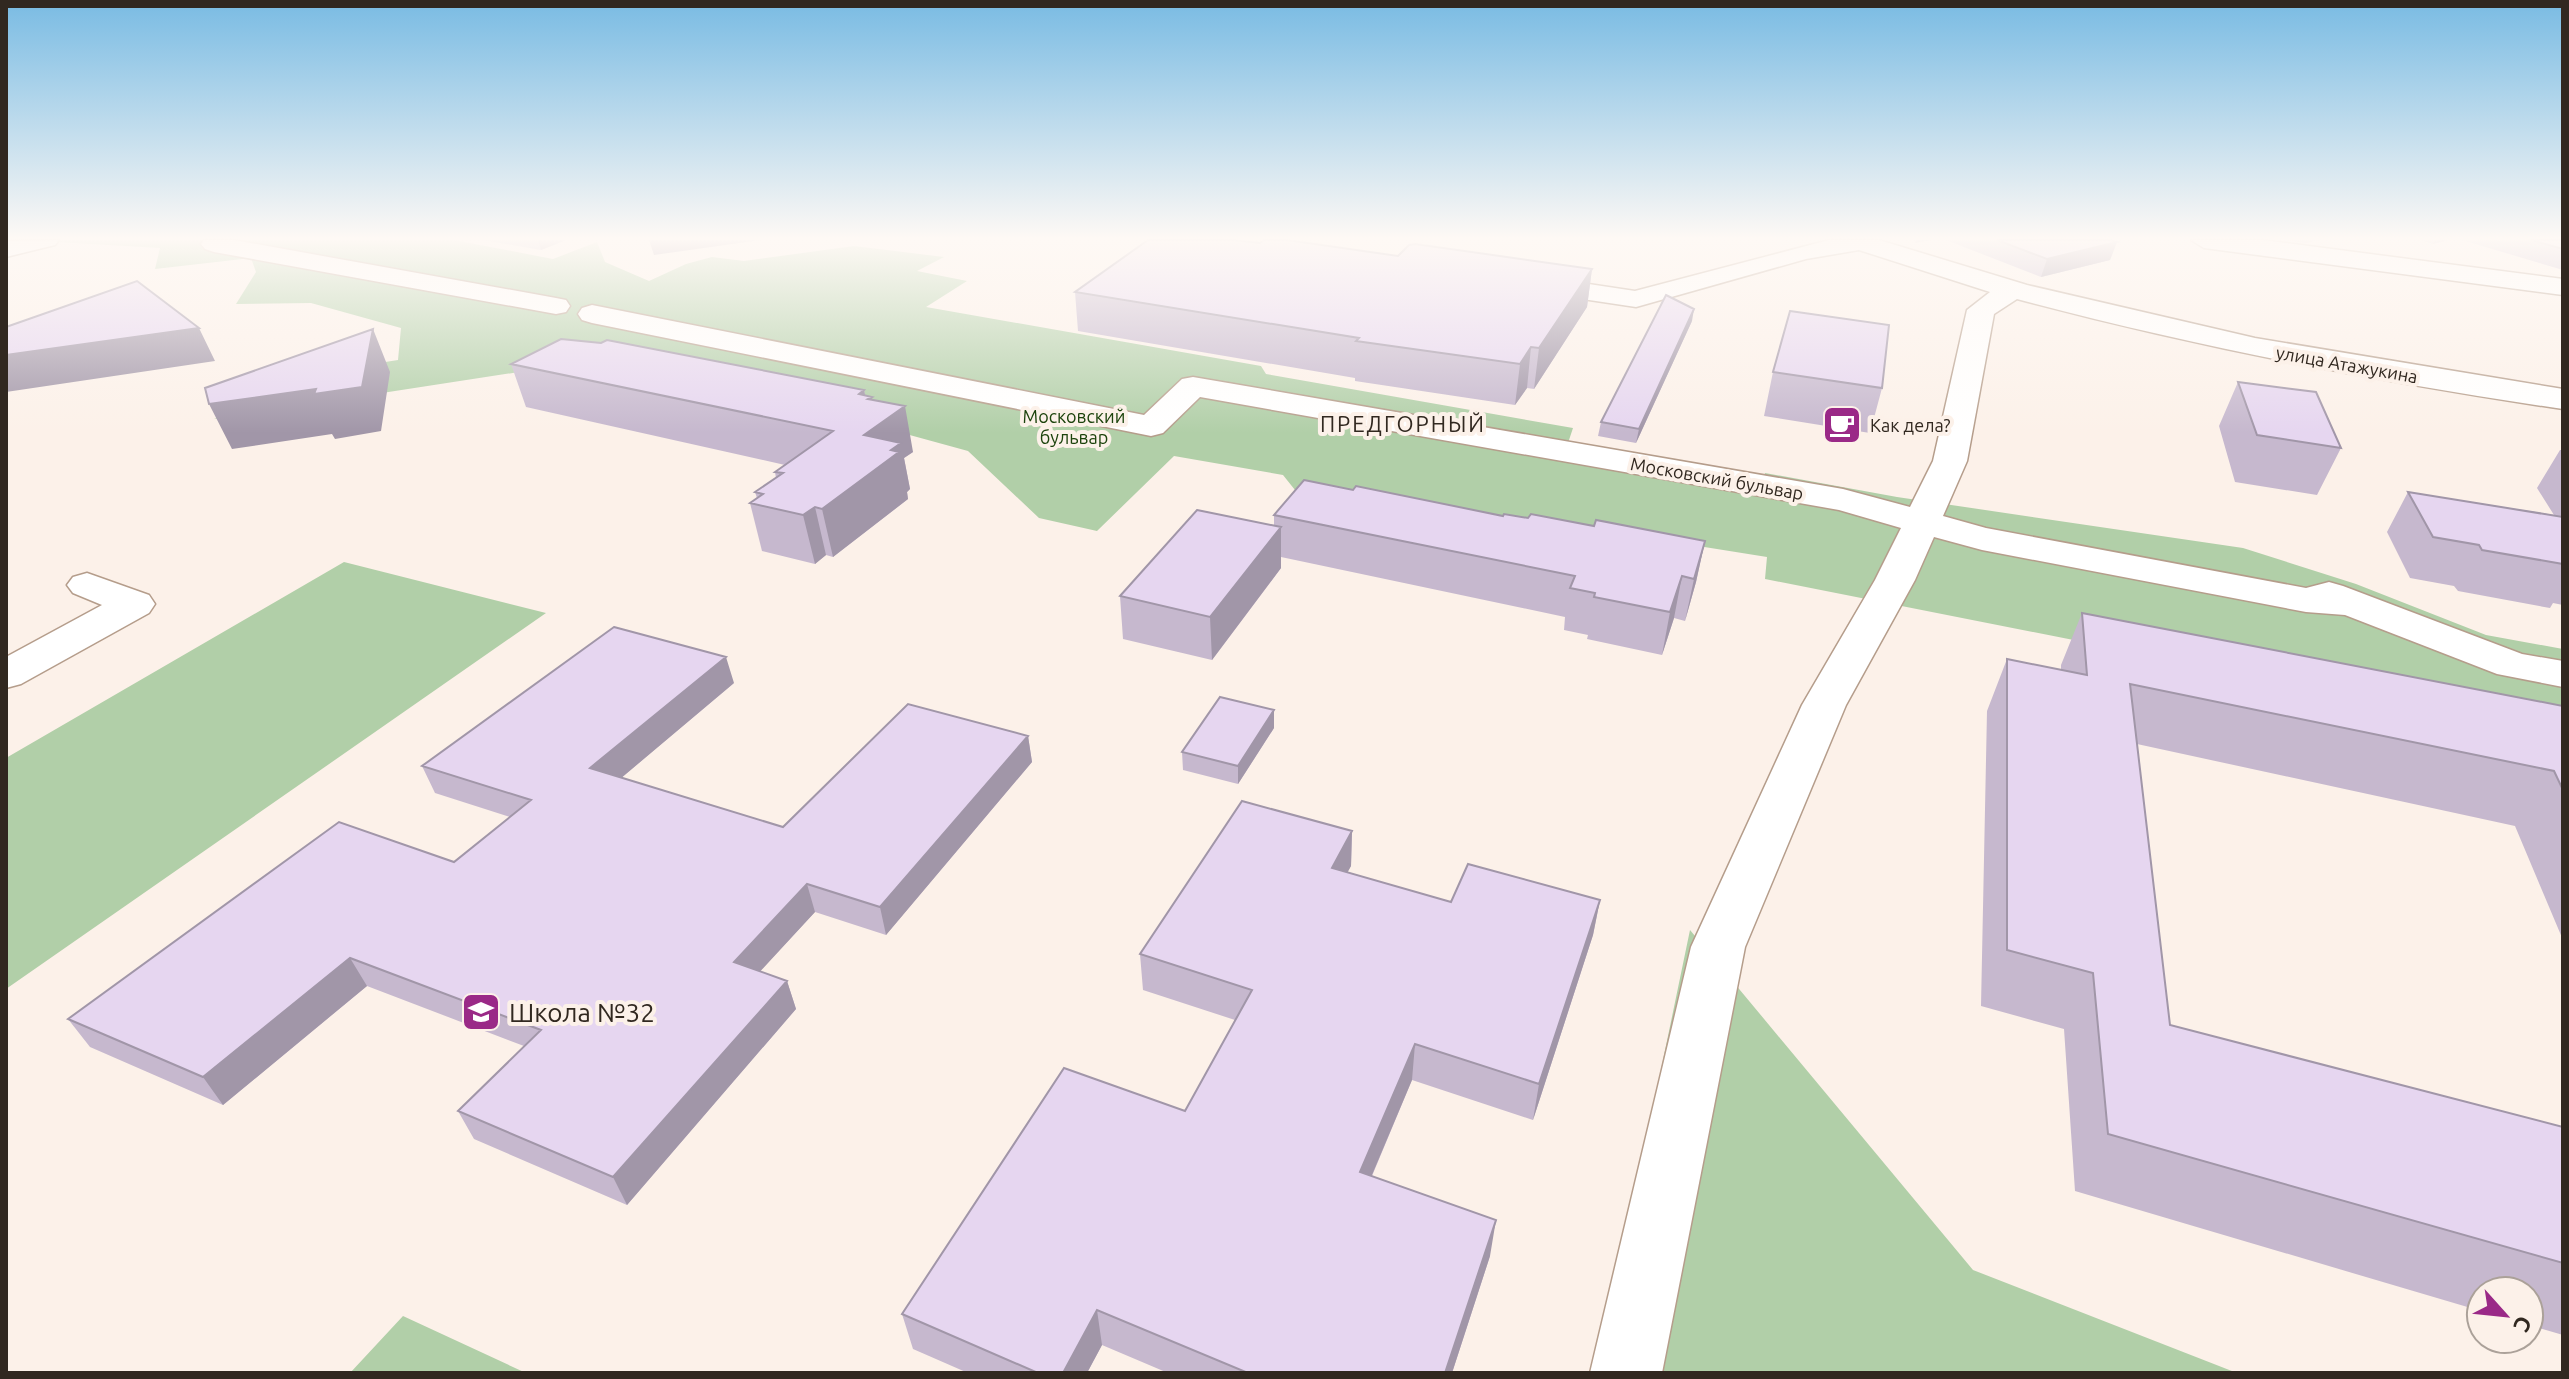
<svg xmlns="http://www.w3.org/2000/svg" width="2569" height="1379" viewBox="0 0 2569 1379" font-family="Ubuntu,sans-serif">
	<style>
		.green { fill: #b1cfa8 }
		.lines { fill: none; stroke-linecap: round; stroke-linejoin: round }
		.minor-casing { stroke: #b59d8b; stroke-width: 3 }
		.minor { fill: #fff; fill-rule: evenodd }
		.wall { fill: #c6b8ce }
		.shaded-wall { fill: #a196a8 }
		.building { fill: #e6d6f0; stroke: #a196a8; stroke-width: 2 }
		.labels { text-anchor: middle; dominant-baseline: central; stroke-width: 8; stroke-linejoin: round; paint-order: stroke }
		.far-street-label { font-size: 18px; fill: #312820; stroke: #fcf1e9 }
		.far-park-label { font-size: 18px; fill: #1c430c; stroke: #fcf1e9 }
		.far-poi-label { font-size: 18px; fill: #312820; stroke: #fcf1e9; text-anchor: start }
		.far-quarter-label { font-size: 22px; letter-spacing: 2px; fill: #312820; stroke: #fcf1e9 }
		.near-poi-label { font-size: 26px; fill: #312820; stroke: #fcf1e9; text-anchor: start }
	</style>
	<rect width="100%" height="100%" fill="#fcf1e9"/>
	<!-- green -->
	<path class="green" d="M64 240H454L553 259 597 242 605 262 649 281 686 264 712 257 744 261 854 246 944 257 917 271 967 281 926 307 1261 366 1266 374 1573 428 1567 446 1763 481 1765 473 1897 497 2243 548 2356 584 2486 635 2563 649V737L1765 579 1767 557 1598 530 1579 551 1295 490 1283 475 1174 456 1097 531 1039 518 968 451 906 434 564 365 214 419 328 371 398 360 401 328 311 303 236 304 256 272 251 258 155 269 160 248 57 242Z
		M344 562 546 613 6 989V758Z
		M1690 930 1973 1270 2237 1373H1598Z
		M403 1316 526 1373H350Z"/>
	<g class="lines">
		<defs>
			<path id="minor" d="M59 240 55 245 6 257V241Z
				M204 240H234L556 298 566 300 570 306 566 312 556 314 214 252 205 249 201 244Z
				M1829 240H1879L2027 285 2255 338 2563 389V409C2379 382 2197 347 2017 299L1994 314 1967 461 1943 516 1986 528 2306 588 2329 582 2343 586 2522 654 2563 661V687L2497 674 2345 615 2306 612 1982 550 1934 537 1915 580 1846 705 1745 947 1662 1373H1590L1691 947 1802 705 1875 580 1901 528 1839 510 1200 397 1163 433 1151 436 592 323 582 320 578 314 582 308 592 305 1144 415 1182 379 1193 377 1843 489 1910 507 1933 461 1967 310 1990 292 1859 250 1806 259 1636 307 1529 291 1519 289 1515 283 1519 277 1529 275 1635 291Z
				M2191 240H2262L2563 279V295L2204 248Z
				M87 573 149 595 155 604 149 613 21 684 6 688V657L102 605 73 593 67 585 73 577Z"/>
		</defs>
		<!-- minor casing -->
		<use href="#minor" class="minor-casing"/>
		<!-- minor -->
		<use href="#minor" class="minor"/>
	</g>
	<!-- wall -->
	<path class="wall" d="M483 240H566L541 250Z
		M1946 240H2110L2117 242 2110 260 2041 277Z
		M2287 240H2318L2306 243Z
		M2421 240H2448L2433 244Z
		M2462 240H2563V270Z
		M1260 243 1398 256 1592 269 1587 307 1534 389 1527 388 1515 405 1355 381V378L1078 331 1075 292Z
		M1692 321 1636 443 1598 436 1601 422Z
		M511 364 864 390 865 395 873 400 913 452 904 458 910 489 907 492 908 499 833 557 826 555 815 564 762 551 750 503 757 498 755 492 776 478 775 472 785 465 526 407Z
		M1773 372 1882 388 1870 433 1764 416Z
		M2238 382 2341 448 2317 495 2235 482 2219 426Z
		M2560 450H2563V605L2553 603 2550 608 2458 591 2454 586 2410 578 2387 532 2408 492 2554 515 2537 488Z
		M1353 490 1503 516 1594 526 1705 541 1696 582 1685 621 1674 618 1662 655 1587 639 1588 635 1564 630 1565 617 1281 557V568L1212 660 1123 639 1120 596 1274 526V515Z
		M2082 613 2563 706V940L2515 826 2137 744 2170 1025 2563 1127V1335L2529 1325V1291H2481V1311L2075 1191 2064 1029 1981 1006 1987 711 2007 659 2061 670V665Z
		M734 683 621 778 783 827 1028 736 1032 762 886 935 815 912 760 971 787 981 796 1009 627 1205 474 1139 458 1111 524 1046 367 986 223 1105 90 1047 68 1019 454 862 510 817 435 793 422 766Z
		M1274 728 1238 784 1183 770 1182 752Z
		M1352 831 1351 866 1347 872 1451 902 1600 900 1593 935 1533 1120 1412 1080 1372 1176 1490 1256 1452 1373H1168L1102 1345 1087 1373H968L913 1349 902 1314 1185 1111 1235 1020 1143 990 1140 954Z"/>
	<!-- shaded-wall -->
	<path class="shaded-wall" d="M538 240H566L541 250Z
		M649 240H761L654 255Z
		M1916 240H1932L1915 243Z
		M2435 240H2448L2433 244Z
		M2117 242 2110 260 2041 277 2047 259Z
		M1592 269 1587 307 1534 389 1539 348Z
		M1694 309 1692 321 1636 443 1639 429Z
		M199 328 215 361 6 392V355Z
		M373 329 390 372 381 431 335 439 332 434 232 449 209 404Z
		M1531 347 1527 388 1515 405 1520 364Z
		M864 390 872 430 868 399 872 397 878 425 905 406 913 452 904 458 910 489 907 492 908 499 833 557 822 509 864 435 859 394Z
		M815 507 826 555 815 564 803 515Z
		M1281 527V568L1212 660 1210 617Z
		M1705 541 1696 582 1685 621 1694 579Z
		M1682 576 1674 618 1662 655 1670 612Z
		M726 657 734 683 601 795 590 768Z
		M1274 710V728L1238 784V766Z
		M1028 736 1032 762 886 935 880 907Z
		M1352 831 1351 866 1331 903 1332 868Z
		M807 884 815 912 743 990 734 962Z
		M1600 900 1593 935 1533 1120 1539 1084Z
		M350 958 367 986 223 1105 203 1077Z
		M787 981 796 1009 627 1205 613 1177Z
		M1415 1044 1412 1080 1358 1208 1360 1172Z
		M1496 1220 1490 1256 1452 1373H1445Z
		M1097 1310 1102 1345 1087 1373H1063Z"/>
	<!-- building -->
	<path class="building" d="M1148 240H1234L1260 243 1264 240H1287L1398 256 1409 245 1415 244 1592 269 1539 348 1531 347 1520 364 1356 341 1359 338 1075 292Z
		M1997 240H2110L2117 242 2047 259Z
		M2531 240H2563V249Z
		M137 281 199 328 6 355V327Z
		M1666 295 1694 309 1639 429 1601 422Z
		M1790 311 1889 325 1882 388 1773 372Z
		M373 329 362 387 314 394 316 389 209 404 205 388Z
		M561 339 601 343 607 340 864 390 859 394 872 397 868 399 905 406 864 435 901 443 891 450 899 452 822 509 815 507 803 515 750 503 763 494 755 492 783 473 775 472 833 431 511 364Z
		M2238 382 2316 392 2341 448 2257 435Z
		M1304 480 1353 490 1356 486 1503 516 1504 514 1528 518 1531 514 1594 526 1596 520 1705 541 1694 579 1682 576 1670 612 1594 597 1595 593 1570 588 1575 576 1274 515Z
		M2408 492 2563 517V564L2482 550 2479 545 2433 537Z
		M1197 510 1281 527 1210 617 1120 596Z
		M2082 613 2563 706V790L2554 771 2130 684 2170 1025 2563 1127V1263L2108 1134 2093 973 2007 950V659L2087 675Z
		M614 627 726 657 590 768 783 827 908 704 1028 736 880 907 807 884 734 962 787 981 613 1177 458 1111 541 1030 350 958 203 1077 68 1019 339 822 454 862 531 800 422 766Z
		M1220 697 1274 710 1238 766 1182 752Z
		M1242 801 1352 831 1332 868 1451 902 1468 864 1600 900 1539 1084 1415 1044 1360 1172 1496 1220 1445 1373H1248L1097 1310 1063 1373H1038L902 1314 1064 1068 1185 1111 1252 990 1140 954Z"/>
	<!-- sky -->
	<linearGradient id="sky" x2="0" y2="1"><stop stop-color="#79bbe3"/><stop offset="0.55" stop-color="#fef9f5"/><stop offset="1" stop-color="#fef9f5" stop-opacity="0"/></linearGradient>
	<rect width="2569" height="433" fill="url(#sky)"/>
	<!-- icons -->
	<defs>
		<symbol id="cafe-square" viewBox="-11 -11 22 22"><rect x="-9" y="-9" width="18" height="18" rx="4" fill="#9a2987" stroke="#fcf1e9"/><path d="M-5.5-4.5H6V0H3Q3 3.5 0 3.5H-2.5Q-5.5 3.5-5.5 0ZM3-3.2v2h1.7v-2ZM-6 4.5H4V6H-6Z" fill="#fff"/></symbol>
		<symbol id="school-square" viewBox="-11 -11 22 22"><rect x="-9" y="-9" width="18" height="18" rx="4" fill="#9a2987" stroke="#fcf1e9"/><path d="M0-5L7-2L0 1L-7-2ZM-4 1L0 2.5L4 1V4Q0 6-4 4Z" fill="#fff"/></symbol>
	</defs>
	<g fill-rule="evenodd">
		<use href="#cafe-square" x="1820" y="403" width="44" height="44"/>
		<use href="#school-square" x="459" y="990" width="44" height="44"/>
	</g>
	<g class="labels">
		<!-- far-street labels -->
		<g class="far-street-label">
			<text transform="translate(2347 364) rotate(10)">улица Атажукина</text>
			<text transform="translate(1717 478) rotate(10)">Московский бульвар</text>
		</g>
		<!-- far-park labels -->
		<g class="far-park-label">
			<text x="1074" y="416">Московский<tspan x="1074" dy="21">бульвар</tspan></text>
		</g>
		<!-- far-poi labels -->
		<g class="far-poi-label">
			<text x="1870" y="425">Как дела?</text>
		</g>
		<!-- far-quarter labels -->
		<g class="far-quarter-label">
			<text x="1403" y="423">ПРЕДГОРНЫЙ</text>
		</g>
		<!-- near-poi labels -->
		<g class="near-poi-label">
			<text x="509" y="1012">Школа №32</text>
		</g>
	</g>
	<!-- border -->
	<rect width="2569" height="1379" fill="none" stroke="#312820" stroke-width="16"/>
	<!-- north arrow -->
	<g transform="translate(2505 1315) rotate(117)"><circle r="38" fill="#fcf1e9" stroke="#aba199" stroke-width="2"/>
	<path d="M0-6L14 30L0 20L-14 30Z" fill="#9a2987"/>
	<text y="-12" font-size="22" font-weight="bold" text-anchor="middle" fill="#312820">С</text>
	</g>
</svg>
